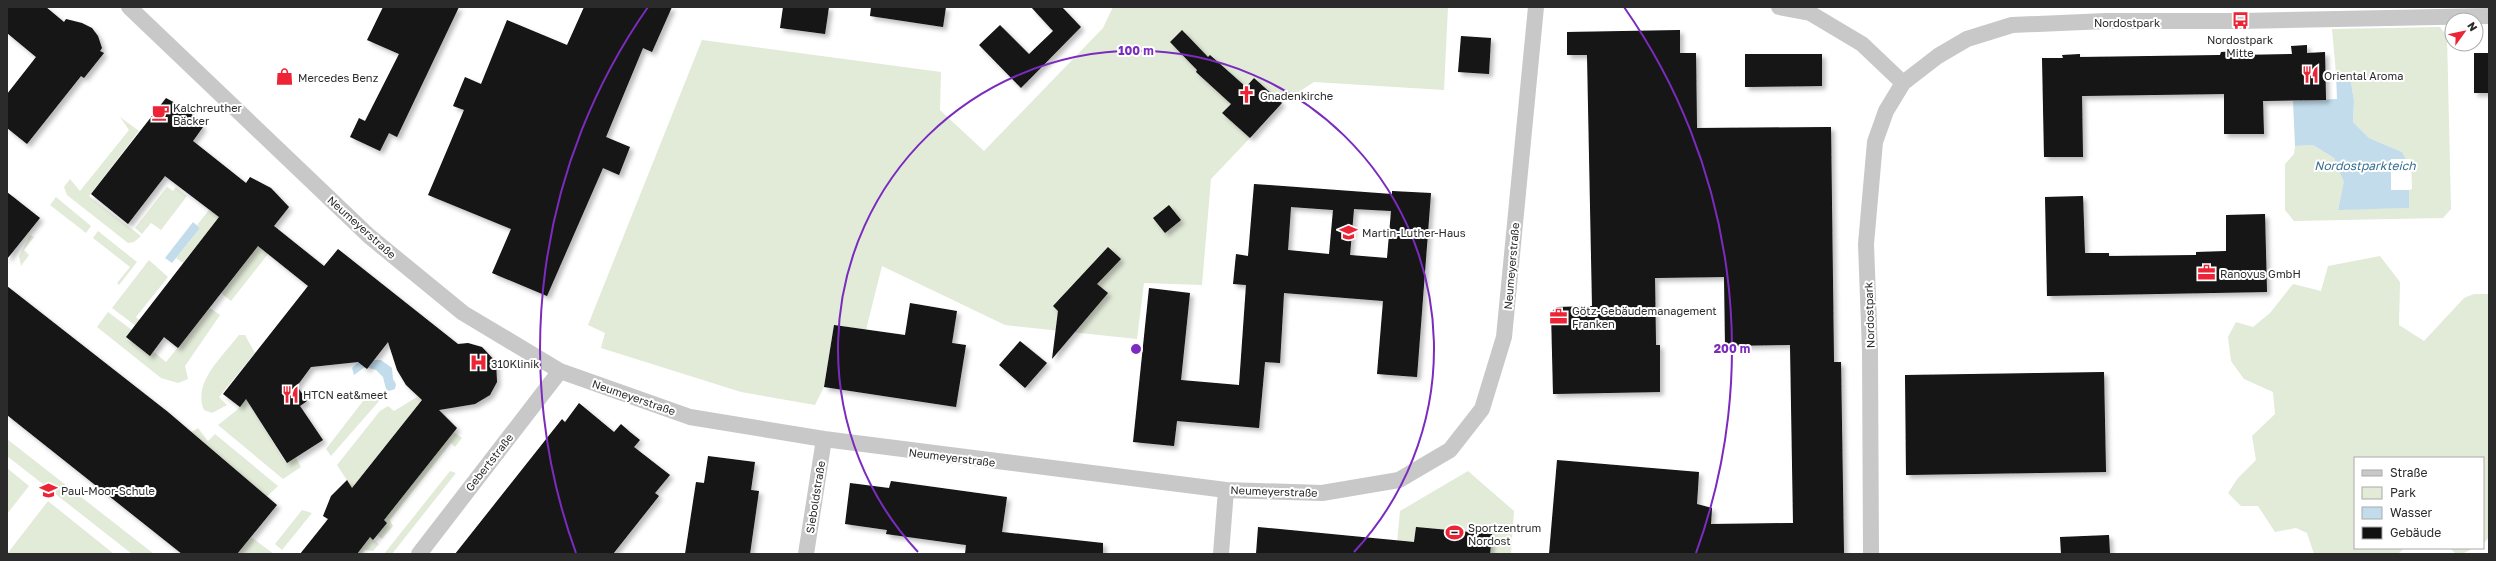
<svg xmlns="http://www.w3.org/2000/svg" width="2496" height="561" viewBox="0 0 2496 561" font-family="'Golos Text',sans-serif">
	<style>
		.green { fill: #e2ead8 }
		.water { fill: #c2dcec }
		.building { fill: #121212; fill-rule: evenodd; filter: url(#shadow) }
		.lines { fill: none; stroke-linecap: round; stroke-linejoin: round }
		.minor { stroke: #c8c8c8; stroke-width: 16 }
		.ring { fill: none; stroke: #7b2cbf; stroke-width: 2 }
		.labels { text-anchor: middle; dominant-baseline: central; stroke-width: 4; stroke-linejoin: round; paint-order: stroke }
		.street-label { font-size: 11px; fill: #2b2b2b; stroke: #fff }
		.poi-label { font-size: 11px; fill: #2b2b2b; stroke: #fff; text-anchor: start }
		.water-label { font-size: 12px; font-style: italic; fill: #376f90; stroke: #fff }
		.centre { fill: #7b2cbf; stroke: #fff; stroke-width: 2 }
		.ring-label { font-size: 12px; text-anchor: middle; font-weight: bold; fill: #7b2cbf; stroke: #fff; stroke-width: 4; stroke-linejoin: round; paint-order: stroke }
	</style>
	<defs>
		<filter id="shadow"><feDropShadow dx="3.5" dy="3.5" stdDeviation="2" flood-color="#0004"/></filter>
	</defs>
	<rect width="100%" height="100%" fill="#fff"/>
	<!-- green -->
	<path class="green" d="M1113 7H1448L1444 90 1314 82 1282 103 1254 78 1246 87 1210 56 1196 72 1231 104 1222 113 1250 138 1211 179 1202 285 1144 283 1137 339 1005 325 882 266 866 330 834 325 824 387 815 405 741 392 601 348 605 333 588 325 702 40 941 72 940 110 984 151 1103 28Z
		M2440 27 2447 36 2451 209 2443 218 2294 221 2285 210V164L2294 154 2295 146 2313 145 2334 158 2345 182 2338 209 2409 208V190L2412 189 2411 159H2406L2402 152 2369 138 2353 122 2354 101 2351 82 2336 74 2332 29Z
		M120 117 139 131 89 196 141 236 134 242 128 243 67 195 64 187 70 179 80 191 129 130Z
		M167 187 173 191 176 187 187 196 161 230 151 223 142 234 135 228Z
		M56 197 91 226 86 233 50 205Z
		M209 210 219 217 183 263 176 258 200 228 197 225Z
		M98 231 137 262 119 285 117 283 130 267 93 238Z
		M30 235 34 237 24 250 29 255 21 266 19 256Z
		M258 246 268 254 231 301 221 293Z
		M2380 256 2400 282 2399 325 2424 341 2464 298 2474 294H2489V537L2483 544V458H2355V548H2404L2398 554H2314L2307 533 2296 528 2275 532 2258 506H2241L2228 493 2238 478 2256 460 2252 436 2275 414 2273 392 2244 379 2231 361 2228 337 2236 322 2253 327 2270 313 2293 284 2321 291 2328 266Z
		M149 260 168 277 136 317 140 321 136 326 112 308Z
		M210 308 220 315 185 366 188 379 178 383 161 378 97 327 108 312 132 330 127 338 150 356 154 352 166 362Z
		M239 335H245L255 353 219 397 227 405 212 413 204 410C192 383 223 356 239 335Z
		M370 392 380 400 331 456 326 449Z
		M417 397 422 400 352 488 337 465 380 411 388 406 394 411Z
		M246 399 286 463 296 458 301 467 283 479 218 425 237 410Z
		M198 428 208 441 215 434 278 486 243 519 263 493 192 432Z
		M454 432 462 438 455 447 451 443 390 520 393 526 382 539 377 535 387 523 384 520Z
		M7 439 154 554H132L7 456Z
		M7 468 29 486 7 514Z
		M450 471 456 473 392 554H384Z
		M1468 471 1514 511 1511 554H1396L1400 511Z
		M48 501 114 554H7Z
		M302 510 312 513 282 550 275 544Z
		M251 537 274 554H237Z
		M370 537 379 544 373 551 364 550 362 554H357Z
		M2450 548H2474L2462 554H2456Z"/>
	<!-- water -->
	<path class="water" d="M2336 74 2351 82 2354 101 2353 122 2369 138 2402 152 2406 159H2391V190H2409V208L2338 210 2344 182 2334 158 2313 145 2295 146 2293 101 2337 99Z
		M193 222 200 228 172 263 165 258Z
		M367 360H381L392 368 393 379 396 384 395 389 389 391 386 389 383 377 376 370 365 367 354 375 352 368 357 363Z"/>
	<!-- building -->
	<path class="building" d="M7 7H46L64 22 66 19 82 23 92 28 98 36 102 48 100 51 104 53 84 78 81 76 27 144 7 128V94L36 57 7 33Z
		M383 7H459L397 137 389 133 380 151 350 137 359 118 365 121 399 54 367 40Z
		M584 7H672L652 52 643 48 606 137 630 147 619 175 603 168 547 296 492 273 511 229 428 195 464 110 453 106 465 77 481 84 507 20 567 45Z
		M783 7H829L825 34 780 28Z
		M871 7H946L943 27 870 16Z
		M1031 7H1062L1081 27 1021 88 979 45 1000 25 1029 54 1053 31Z
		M1182 30 1208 57 1210 55 1246 87 1254 78 1282 103 1250 138 1222 113 1231 104 1196 72 1197 70 1170 42Z
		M1680 30V53H1696L1697 128 1831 127 1834 362H1841L1844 554H1549L1557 460 1699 472 1697 504 1712 508 1711 524 1793 523 1790 345 1725 346 1724 277 1655 278 1656 345H1660V392L1553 394 1551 312 1557 307 1592 306 1587 55H1567V32Z
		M1461 36 1491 38 1489 74 1458 72Z
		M2307 45V53L2325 52 2326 100 2263 101 2264 134H2224V94L2082 96 2083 157H2044L2042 58H2063L2062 55 2080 54V57L2220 55 2221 52 2238 51V55L2292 54 2291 46Z
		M2474 53H2489V93H2474Z
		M1745 54H1822V86L1745 87Z
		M166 98 188 110 203 127 193 141 246 183 250 177 271 188 289 207 274 226 324 266 338 249 458 344 468 343 482 347 496 362 497 382 490 395 475 404 439 410 457 428 384 520 387 523 373 540 370 537 357 554H300L328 519 323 516 331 496 347 480 352 488 422 400 406 385 397 370 388 342 367 369 358 362 311 367 297 386 307 401 300 406 323 440 287 463 246 399 240 407 223 394 308 286 258 246 178 348 164 337 150 356 126 337 219 217 165 176 128 224 91 194Z
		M1254 184 1392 194V191L1431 193 1417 377 1377 374 1383 301 1284 293 1280 363 1265 362 1259 428 1177 421 1174 446 1133 442 1149 288 1190 293 1181 380 1239 385 1246 285 1233 284 1236 254 1248 256ZM1291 207 1333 210 1329 254 1288 250ZM1354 209 1391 211 1387 258 1350 255Z
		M7 192 40 218 7 259Z
		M2083 196 2085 253H2109V256L2196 255V252L2226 251V215L2265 214 2267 292 2047 296 2045 197Z
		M1169 205 1181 220 1165 233 1153 218Z
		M1108 247 1121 259 1097 284 1108 293 1052 359 1058 311 1053 306Z
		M7 286 168 412 277 505 237 554H182L7 415Z
		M910 303 957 311 952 343 966 345 956 407 824 387 834 325 905 335Z
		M1020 341 1047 363 1025 388 999 365Z
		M2104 372 2106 472 1906 475 1905 375Z
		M579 403 614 432 621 424 630 432 640 440 634 447 670 475 655 493 659 496 613 554H455L562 419 565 422Z
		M708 456 755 462 751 490 759 491 750 554H685L696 482 704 483Z
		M891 481 1007 497 1002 532 1103 543V554H965L966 545 886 534 887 530 845 524 850 483 889 488Z
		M1258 527 1414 542 1416 527 1492 534 1490 554H1256Z
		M2109 535 2110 554H2061L2060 537Z"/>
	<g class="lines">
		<!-- minor -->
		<path class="minor" d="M129 7 369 236 463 313 560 371 690 417 824 439 1226 490 1322 493 1399 480 1450 450 1482 409 1504 337 1536 7
			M1779 7 1810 13 1862 44 1903 83
			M419 554 560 371
			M806 554 824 439
			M1221 554 1226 490
			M1871 554 1870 351 1866 244 1875 142 1886 111 1903 83 1938 56 1967 39 2012 25 2106 21H2240L2489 16"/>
	</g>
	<!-- distance rings -->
	<g class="ring">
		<path d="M918 552A298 298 0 1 1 1354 552"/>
		<path d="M576 553A596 596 0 0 1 648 7M1624 7A596 596 0 0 1 1696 553"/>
	</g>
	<!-- icons -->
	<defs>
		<symbol id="bus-bare" viewBox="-9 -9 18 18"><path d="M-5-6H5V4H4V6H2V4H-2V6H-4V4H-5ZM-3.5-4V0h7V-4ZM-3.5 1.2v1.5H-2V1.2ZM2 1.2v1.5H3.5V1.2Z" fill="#ec2435" stroke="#fff" stroke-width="2.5" paint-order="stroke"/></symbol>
		<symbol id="restaurant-bare" viewBox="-9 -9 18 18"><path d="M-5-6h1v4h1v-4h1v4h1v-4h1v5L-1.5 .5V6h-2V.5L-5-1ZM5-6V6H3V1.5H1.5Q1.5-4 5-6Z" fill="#ec2435" stroke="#fff" stroke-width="2.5" paint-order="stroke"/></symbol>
		<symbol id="shop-bare" viewBox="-9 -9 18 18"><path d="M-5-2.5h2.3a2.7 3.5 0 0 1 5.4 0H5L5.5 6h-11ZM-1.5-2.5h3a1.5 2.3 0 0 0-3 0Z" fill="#ec2435" stroke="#fff" stroke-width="2.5" paint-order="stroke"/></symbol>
		<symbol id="church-bare" viewBox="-9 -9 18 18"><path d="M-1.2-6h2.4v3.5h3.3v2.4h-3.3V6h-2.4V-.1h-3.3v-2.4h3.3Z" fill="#ec2435" stroke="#fff" stroke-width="2.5" paint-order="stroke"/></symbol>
		<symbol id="cafe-bare" viewBox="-9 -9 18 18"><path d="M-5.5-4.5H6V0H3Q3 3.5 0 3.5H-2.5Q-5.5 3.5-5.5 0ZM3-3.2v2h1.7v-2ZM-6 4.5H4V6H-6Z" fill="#ec2435" stroke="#fff" stroke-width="2.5" paint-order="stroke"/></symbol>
		<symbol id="school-bare" viewBox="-9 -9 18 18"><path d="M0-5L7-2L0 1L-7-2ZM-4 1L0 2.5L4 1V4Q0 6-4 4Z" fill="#ec2435" stroke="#fff" stroke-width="2.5" paint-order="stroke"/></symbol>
		<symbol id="office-bare" viewBox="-9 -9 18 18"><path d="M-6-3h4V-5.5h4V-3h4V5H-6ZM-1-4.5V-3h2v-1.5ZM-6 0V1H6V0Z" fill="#ec2435" stroke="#fff" stroke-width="2.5" paint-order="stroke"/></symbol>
		<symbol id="hospital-bare" viewBox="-9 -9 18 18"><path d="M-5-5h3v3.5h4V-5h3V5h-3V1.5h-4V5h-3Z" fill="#ec2435" stroke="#fff" stroke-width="2.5" paint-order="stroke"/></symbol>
		<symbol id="stadium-bare" viewBox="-9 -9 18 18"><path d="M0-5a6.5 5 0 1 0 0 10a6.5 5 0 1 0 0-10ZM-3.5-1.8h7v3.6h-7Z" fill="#ec2435" stroke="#fff" stroke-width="2.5" paint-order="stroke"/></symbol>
	</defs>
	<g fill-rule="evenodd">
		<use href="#bus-bare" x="2228" y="8" width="25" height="25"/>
		<use href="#restaurant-bare" x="2298" y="62" width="25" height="25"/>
		<use href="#shop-bare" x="272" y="64" width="25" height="25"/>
		<use href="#church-bare" x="1234" y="82" width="25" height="25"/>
		<use href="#cafe-bare" x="148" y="100" width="25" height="25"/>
		<use href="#school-bare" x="1336" y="220" width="25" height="25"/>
		<use href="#office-bare" x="2194" y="260" width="25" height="25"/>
		<use href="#office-bare" x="1546" y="304" width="25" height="25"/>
		<use href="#hospital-bare" x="466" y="350" width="25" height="25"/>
		<use href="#restaurant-bare" x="278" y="382" width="25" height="25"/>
		<use href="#school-bare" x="36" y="478" width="25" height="25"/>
		<use href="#stadium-bare" x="1442" y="520" width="25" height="25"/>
	</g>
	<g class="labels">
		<!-- street labels -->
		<g class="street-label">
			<text x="2127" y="22">Nordostpark</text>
			<text transform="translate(362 227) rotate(42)">Neumeyerstraße</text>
			<text transform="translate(1511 266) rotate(-85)">Neumeyerstraße</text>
			<text transform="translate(1869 315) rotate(-92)">Nordostpark</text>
			<text transform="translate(634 397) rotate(19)">Neumeyerstraße</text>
			<text transform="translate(952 457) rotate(7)">Neumeyerstraße</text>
			<text transform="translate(489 462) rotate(-52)">Gebertstraße</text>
			<text transform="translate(1274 491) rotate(2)">Neumeyerstraße</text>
			<text transform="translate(815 497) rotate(-81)">Sieboldstraße</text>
		</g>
		<!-- poi labels -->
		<g class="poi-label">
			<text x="2240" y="39" text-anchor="middle">Nordostpark<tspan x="2240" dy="13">Mitte</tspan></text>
			<text x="2324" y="75">Oriental Aroma</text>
			<text x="298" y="77">Mercedes Benz</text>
			<text x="1260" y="95">Gnadenkirche</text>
			<text x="173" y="107">Kalchreuther<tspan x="173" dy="13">Bäcker</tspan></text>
			<text x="1362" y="232">Martin-Luther-Haus</text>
			<text x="2220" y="273">Ranovus GmbH</text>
			<text x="1572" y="310">Götz-Gebäudemanagement<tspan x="1572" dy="13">Franken</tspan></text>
			<text x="491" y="363">310Klinik</text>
			<text x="303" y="394">HTCN eat&amp;meet</text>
			<text x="61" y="490">Paul-Moor-Schule</text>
			<text x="1468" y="527">Sportzentrum<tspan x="1468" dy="13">Nordost</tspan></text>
		</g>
		<!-- water labels -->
		<g class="water-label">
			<text x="2365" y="165">Nordostparkteich</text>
		</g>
	</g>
	<circle cx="1136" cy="349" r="6" class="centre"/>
	<g class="ring-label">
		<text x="1136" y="55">100 m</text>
		<text x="1732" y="353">200 m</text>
	</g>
	<!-- border -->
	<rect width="2496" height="561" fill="none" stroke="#2b2b2b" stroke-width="16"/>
	<!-- legend -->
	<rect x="2354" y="457" width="130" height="92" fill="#ffffff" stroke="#aaaaaa"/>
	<rect x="2362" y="470" width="20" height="6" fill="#c8c8c8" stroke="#aaaaaa"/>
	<text x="2390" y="477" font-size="12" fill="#2b2b2b">Straße</text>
	<rect x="2362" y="487" width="20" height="12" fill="#e2ead8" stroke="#aaaaaa"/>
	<text x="2390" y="497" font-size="12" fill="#2b2b2b">Park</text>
	<rect x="2362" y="507" width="20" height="12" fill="#c2dcec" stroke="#aaaaaa"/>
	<text x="2390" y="517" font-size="12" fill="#2b2b2b">Wasser</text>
	<rect x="2362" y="527" width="20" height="12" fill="#121212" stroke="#aaaaaa"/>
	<text x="2390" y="537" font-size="12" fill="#2b2b2b">Gebäude</text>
	<!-- north arrow -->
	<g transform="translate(2464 32) rotate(57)"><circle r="19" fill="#ffffff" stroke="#aaaaaa"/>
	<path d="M0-3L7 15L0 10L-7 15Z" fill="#ec2435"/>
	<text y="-6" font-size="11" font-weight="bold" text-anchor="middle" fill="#2b2b2b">N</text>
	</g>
</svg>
